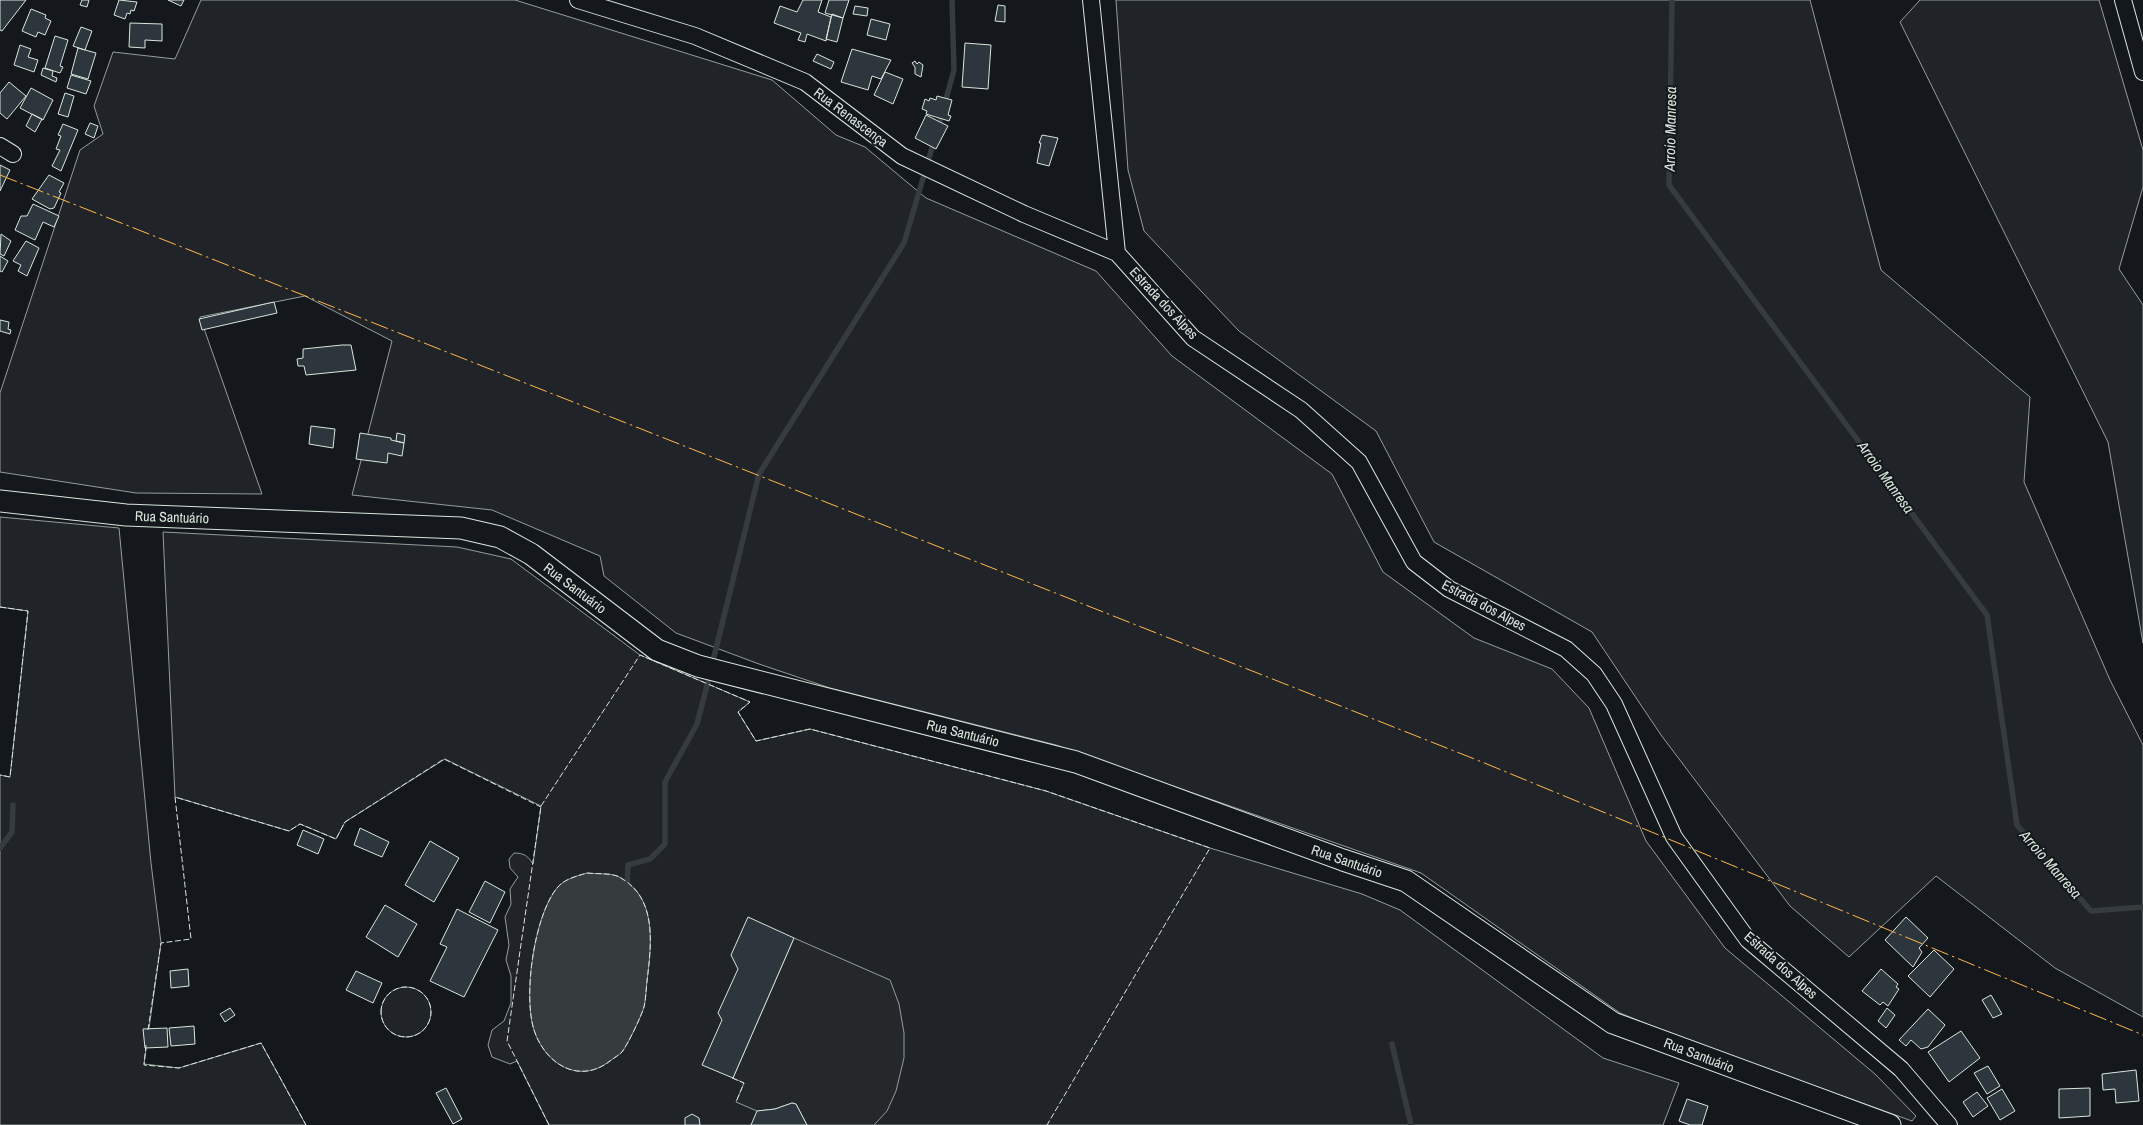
<svg xmlns="http://www.w3.org/2000/svg" width="2143" height="1125" viewBox="0 0 2143 1125" font-family="'Archivo Narrow',sans-serif">
	<style>
		.green { fill: #202428; stroke: #939e99 }
		.parking { fill: #24282b; stroke: #939e99 }
		.water { fill: #363b3e; stroke: #939e99 }
		.lines { fill: none; stroke-linecap: round; stroke-linejoin: round }
		.stream { stroke: #363b3e; stroke-width: 5.5 }
		.building { fill: #2c363c; stroke: #d8e6dc }
		.minor-casing { stroke: #d8e6dc; stroke-width: 18 }
		.tertiary-casing { stroke: #d8e6dc; stroke-width: 23 }
		.minor { stroke: #14181c; stroke-width: 16 }
		.tertiary { stroke: #14181c; stroke-width: 21 }
		.fence { stroke: #d8e6dc; stroke-width: 1; stroke-dasharray: 6 2.5; stroke-linecap: butt }
		.power { stroke: #ffb74d; stroke-width: 1; stroke-dasharray: 18 4 2.5 4; stroke-linecap: butt }
		.labels { text-anchor: middle; dominant-baseline: central; stroke-width: 4; stroke-linejoin: round; paint-order: stroke }
		.street-label { font-size: 14px; fill: #d8e6dc; stroke: #14181c }
		.water-label { font-size: 15px; font-style: italic; fill: #d8e6dc; stroke: #14181c }
	</style>
	<rect width="100%" height="100%" fill="#14181c"/>
	<!-- green -->
	<path class="green" d="M201 0H515L772 80 836 135 865 147 926 198 1096 271 1172 356 1332 474 1383 572 1474 638 1552 669 1589 708 1646 841 1725 948 1875 1074 1916 1116 1912 1121 1691 1042 1620 1013 1421 873 1056 745 830 688 759 664 676 633 604 576 600 556 492 510 352 495 392 341 305 296 200 317 262 494 136 493 0 472V393L80 150 103 134 94 106 113 52 175 59Z
		M1116 0H1810L1881 270 2030 397 2024 482 2110 680 2143 745V1017L2055 968 1936 876 1849 957 1790 906 1661 735 1592 632 1434 542 1376 431 1239 331 1144 231 1128 170Z
		M1920 0H2099L2143 150V187L2119 269 2143 305V643L2108 442 1900 22Z
		M0 517 119 528 151 863 161 943 144 1064 179 1068 261 1043 306 1125H0V775L10 777 28 611 0 607Z
		M163 532 457 547 511 559 640 655 750 702 738 712 756 741 810 729 1046 791 1210 848 1362 894 1400 910 1603 1058 1679 1083 1663 1125H549L517 1061 510 1064 492 1057 488 1045 492 1030 504 1021 511 1003V976L506 960 509 945 505 917 511 904 510 889 518 877 510 868 509 859 514 853C524 853 528 856 533 864L541 806 445 759 345 822 336 839 300 824 289 831 175 797Z
		M381 1012a25 25 0 1 1 50 0a25 25 0 1 1-50 0Z"/>
	<!-- parking -->
	<path class="parking" d="M794 938 890 980 899 1004 904 1033V1058L896 1091 887 1111 874 1125H807L796 1104 792 1103 775 1109 757 1111 736 1102 744 1083 733 1078Z"/>
	<!-- water -->
	<path class="water" d="M587 873C596 874 609 873 617 876 620 877 624 880 627 882 657 904 651 948 647 981 646 989 646 999 644 1007 641 1017 628 1044 622 1052 619 1055 614 1058 610 1061 579 1085 545 1064 534 1030 523 996 534 916 557 888 564 879 577 876 587 873Z"/>
	<g class="lines">
		<!-- stream -->
		<path class="stream" d="M1672 0 1669 185 1987 615 2017 825 2091 911 2143 907
			M938 128 954 70 952 0
			M712 665 759 474 904 243 934 141
			M0 848 12 832 13 805
			M627 889 628 865 650 859 665 844V782L697 724 710 674
			M1392 1044 1411 1125"/>
	</g>
	<!-- building -->
	<path class="building" d="M0 0H26L2 31 0 30Z
		M82 0H89L87 7 80 5Z
		M119 0 137 2 134 11 131 10 130 14 127 13 125 19 114 15Z
		M168 0H184L181 6Z
		M803 0H822L818 12 831 17 826 41 807 34 805 42 798 40 801 33 774 23 780 6 797 12Z
		M829 0H849L843 18 825 13Z
		M998 5 1005 6V22L995 21Z
		M855 6 868 8 867 16 853 14Z
		M31 9 46 15 45 18 51 21 45 35 38 32 36 37 22 31Z
		M832 14 843 18 837 42 826 39Z
		M871 19 890 24 886 40 867 35Z
		M130 23 162 24V41L145 40V48L129 47Z
		M81 27 92 31 85 50 73 46Z
		M55 36 68 40 60 66 63 67 60 73 45 68Z
		M965 43 991 45 988 89 962 87Z
		M20 45 31 49 28 57 38 60 34 72 14 65Z
		M78 48 96 53 88 79 71 74Z
		M852 49 891 60 881 79 872 76 868 90 841 82Z
		M817 54 834 62 831 69 813 61Z
		M915 61 917 64 919 62 923 65 921 77 915 74V67L912 63Z
		M43 68 53 71 52 76 57 78 56 82 41 75Z
		M885 72 903 79 893 104 874 95Z
		M71 75 91 81 86 94 67 88Z
		M9 82 26 96 7 119 0 113V93Z
		M31 88 53 100 43 120 20 108Z
		M65 93 74 96 68 117 58 114Z
		M937 96 952 100 948 115 951 116 949 121 926 114 927 111 922 109 925 99 929 101 930 98 936 100Z
		M32 114 42 119 35 132 26 126Z
		M926 115 948 126 936 149 915 138Z
		M90 123 98 126 94 138 85 134Z
		M63 124 78 130 61 171 52 166 60 150 56 149 61 136 58 135Z
		M1042 135 1058 138 1049 166 1037 163 1041 143H1039Z
		M0 165 10 170 0 191Z
		M49 175 64 183 59 192 61 193 54 208 50 209 32 199Z
		M33 204 59 216 54 227 43 222 35 240 15 230 21 216H27Z
		M1 234 11 241 4 256 0 254Z
		M26 241 39 248 27 276 18 271 21 265 13 261Z
		M0 256 8 261 2 272 0 271Z
		M274 302 277 313 202 330 199 319Z
		M0 320 9 322 8 329 11 330 10 334 0 331Z
		M342 345H351L356 370 306 375 304 366H298L297 359 303 358V349Z
		M311 426 335 429 333 448 309 444Z
		M360 433 391 438V440L404 443 402 456 388 453 387 463 356 459Z
		M397 433 405 435 404 443 396 441Z
		M360 828 389 842 382 857 354 845Z
		M303 830 324 839 318 854 297 845Z
		M430 841 459 858 434 902 405 885Z
		M485 881 505 892 490 923 469 912Z
		M385 905 417 924 398 957 366 937Z
		M457 909 498 930 464 997 430 981 447 947 440 944Z
		M748 917 794 938 733 1078 702 1065 722 1020 718 1013 738 969 731 955Z
		M1906 917 1928 938 1919 948 1922 952 1913 967 1885 940Z
		M1934 950 1954 969 1930 997 1908 976Z
		M188 969 189 986 171 988 170 971Z
		M1881 969 1898 984 1896 987 1899 989 1888 1006 1883 1002 1880 1005 1862 991Z
		M356 971 382 983 373 1003 346 990Z
		M1991 995 2002 1014 1993 1018 1982 1000Z
		M230 1008 235 1015 225 1022 220 1014Z
		M1887 1008 1895 1015 1886 1028 1878 1021Z
		M1928 1009 1945 1025 1928 1047 1921 1049 1911 1040 1906 1046 1899 1040Z
		M194 1026 195 1044 171 1046 169 1028Z
		M167 1028 168 1047 145 1048 143 1029Z
		M1961 1031 1980 1058 1949 1082 1928 1052Z
		M1988 1066 2000 1086 1987 1094 1974 1073Z
		M2136 1070 2139 1101 2116 1103 2115 1089 2103 1090 2102 1074Z
		M446 1088 462 1119 453 1124 436 1093Z
		M2090 1088V1116L2059 1118V1089Z
		M2002 1089 2015 1111 2000 1120 1987 1098Z
		M1977 1092 1988 1106 1973 1117 1963 1102Z
		M1687 1099 1708 1106 1702 1125H1690L1679 1121Z
		M792 1103 796 1104 807 1125H751L757 1111 775 1109Z
		M692 1114 699 1118 700 1125H685V1118Z"/>
	<g class="lines">
		<defs>
			<path id="minor" d="M578 0 695 36 805 82 902 156 1024 214 1117 253
				M1091 0 1117 253 1193 338 1301 410 1359 462 1414 562 1449 589 1566 649 1594 674 1614 704 1674 837 1748 940 1901 1069 1949 1125
				M2123 0 2143 72
				M0 146 13 154"/>
			<path id="tertiary" d="M0 501 126 515 461 528 500 537 531 554 657 650 698 666 1076 762 1343 860 1406 881 1613 1023 1890 1125"/>
		</defs>
		<!-- minor casing -->
		<use href="#minor" class="minor-casing"/>
		<!-- tertiary casing -->
		<use href="#tertiary" class="tertiary-casing"/>
		<!-- minor -->
		<use href="#minor" class="minor"/>
		<!-- tertiary -->
		<use href="#tertiary" class="tertiary"/>
		<!-- fence -->
		<path class="fence" d="M0 607 28 611 10 777 0 775
			M587 873C596 874 609 873 617 876 620 877 624 880 627 882 657 904 651 948 647 981 646 989 646 999 644 1007 641 1017 628 1044 622 1052 619 1055 614 1058 610 1061 579 1085 545 1064 534 1030 523 996 534 916 557 888 564 879 577 876 587 873Z
			M381 1012a25 25 0 1 1 50 0a25 25 0 1 1-50 0Z
			M148 1030 161 943 191 939 175 797 289 831 300 824 336 839 345 822 444 759 541 807
			M146 1045 144 1065 179 1068 261 1043 306 1125
			M732 1078 744 1083 736 1102
			M549 1125 507 1041 541 806 640 655 750 702 738 712 756 741 810 729 1046 791 1210 848 1047 1125"/>
		<!-- power -->
		<path class="power" d="M0 175 1482 762 2143 1035"/>
	</g>
	<g class="labels">
		<!-- street labels -->
		<g class="street-label">
			<text transform="translate(851 117) rotate(37)">Rua Renascença</text>
			<text transform="translate(1164 303) rotate(47)">Estrada dos Alpes</text>
			<text transform="translate(172 517) rotate(2)">Rua Santuário</text>
			<text transform="translate(575 588) rotate(37)">Rua Santuário</text>
			<text transform="translate(1484 605) rotate(28)">Estrada dos Alpes</text>
			<text transform="translate(963 733) rotate(14)">Rua Santuário</text>
			<text transform="translate(1347 861) rotate(19)">Rua Santuário</text>
			<text transform="translate(1781 965) rotate(42)">Estrada dos Alpes</text>
			<text transform="translate(1699 1055) rotate(21)">Rua Santuário</text>
		</g>
		<!-- water labels -->
		<g class="water-label">
			<text transform="translate(1670 129) rotate(-89)">Arroio Manresa</text>
			<text transform="translate(1886 477) rotate(54)">Arroio Manresa</text>
			<text transform="translate(2051 864) rotate(49)">Arroio Manresa</text>
		</g>
	</g>
</svg>
